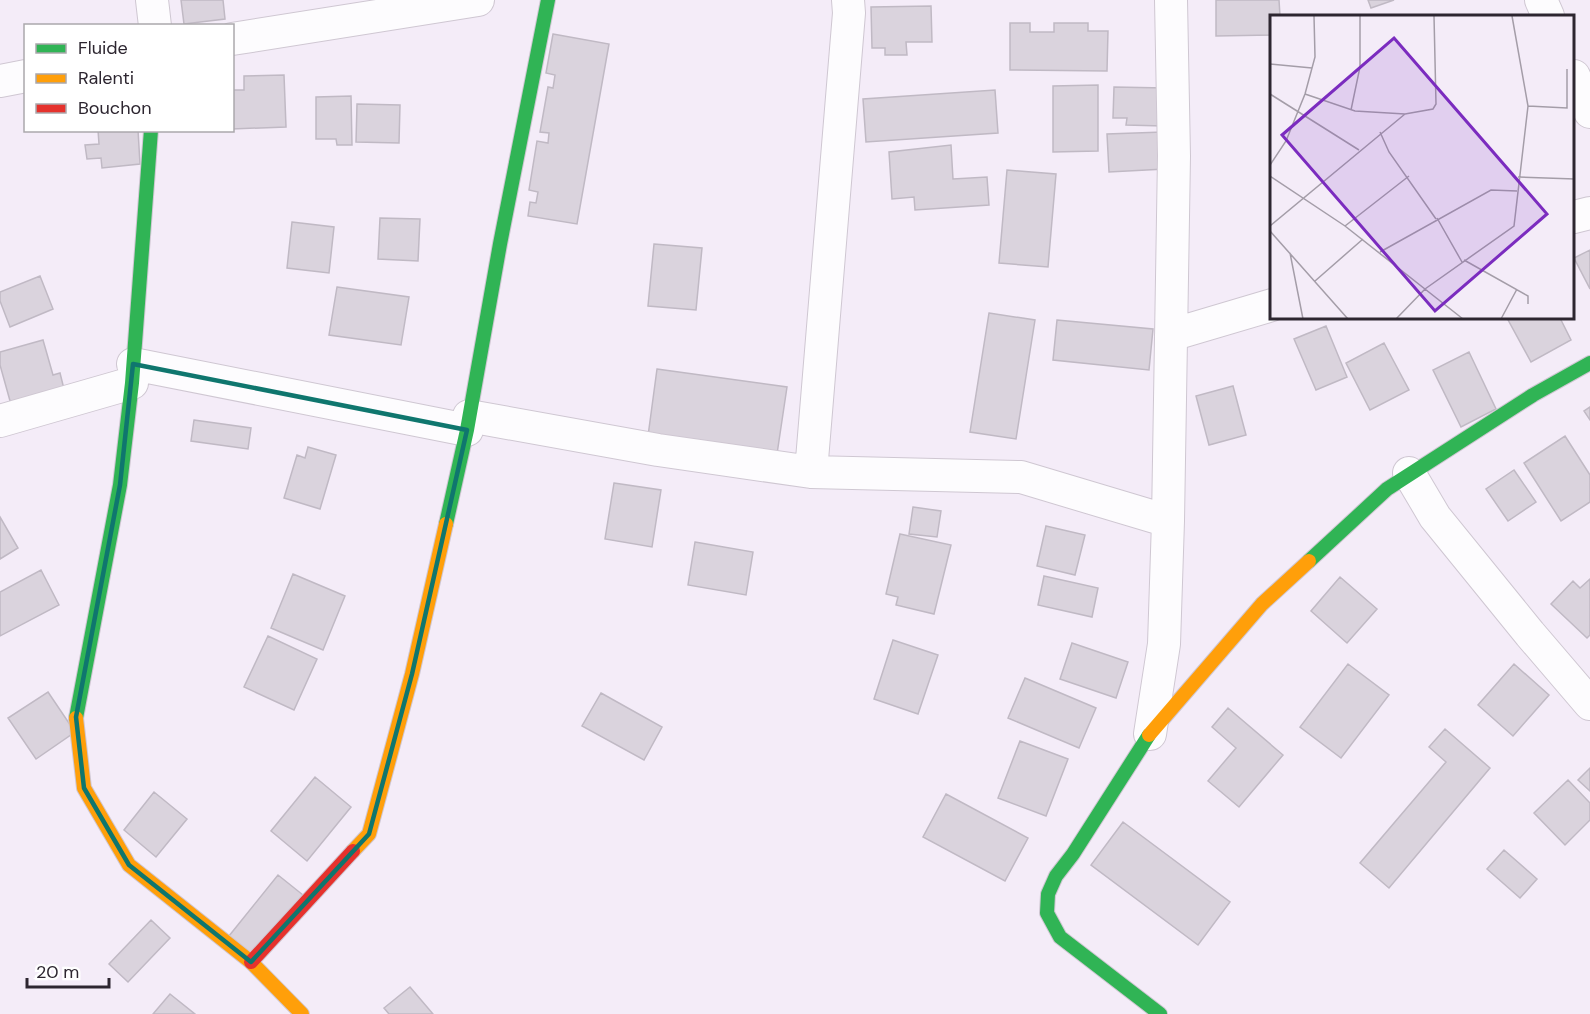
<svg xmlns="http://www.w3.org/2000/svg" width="1590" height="1014" viewBox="0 0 1590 1014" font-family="'DM Sans',sans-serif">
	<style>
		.building { fill: #dad3dd; stroke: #c0b9c4; stroke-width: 1.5 }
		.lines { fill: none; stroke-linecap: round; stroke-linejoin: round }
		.street-casing { stroke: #cfc7d2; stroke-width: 34 }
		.fast-casing { stroke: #cfc7d2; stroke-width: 16 }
		.slow-casing { stroke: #cfc7d2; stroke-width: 16 }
		.jam-casing { stroke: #cfc7d2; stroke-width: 16 }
		.street { stroke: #fdfcfe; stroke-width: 32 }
		.fast { stroke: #30b455; stroke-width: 14 }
		.slow { stroke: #ff9f0a; stroke-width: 14 }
		.jam { stroke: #e5322d; stroke-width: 14 }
		.marked { fill: none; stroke: #0f766e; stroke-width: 4.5; stroke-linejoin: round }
		.inset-road { fill: none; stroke: #a49da8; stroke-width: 1.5 }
		.view { fill: #7b2cbf; fill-opacity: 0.15; stroke: #7b2cbf; stroke-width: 3 }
		.inset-edge { fill: none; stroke: #2d2630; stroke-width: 3 }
	</style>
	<rect width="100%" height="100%" fill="#f4ecf8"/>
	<!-- building -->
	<path class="building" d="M181 0H223L225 19 184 24Z
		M1216 0H1279L1280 16H1272V35L1216 36Z
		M1368 0H1394L1371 8Z
		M931 6 932 42H906L907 55H885V48H872L871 7Z
		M1010 23H1030V32H1054V23H1088V31H1108L1107 71 1010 70Z
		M553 34 609 44 577 224 528 216 530 202 536 203 538 192 529 190 537 141 548 143 549 133 540 132 548 87 553 88 555 75 546 73Z
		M284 75 286 127 232 129V90H244V76Z
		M1098 85V151L1053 152V86Z
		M1114 87 1165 88 1163 126 1126 125 1127 118H1113Z
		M995 90 998 133 866 142 863 99Z
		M351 96 352 145H337L336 139H316V97Z
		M357 104 400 105 399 143 356 142Z
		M98 130H138L140 164 102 168 101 158 87 159 85 145 99 144Z
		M1163 132 1165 169 1109 172 1107 134Z
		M951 145 953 179 987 177 989 205 915 210 914 197 892 199 889 152Z
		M1007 170 1056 174 1048 267 999 263Z
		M380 218 420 219 418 261 378 259Z
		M292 222 334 227 329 273 287 268Z
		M654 244 702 248 696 310 648 306Z
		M1590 250V289L1574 258Z
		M40 276 53 309 10 327 0 301V292Z
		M337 287 409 297 401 345 329 335Z
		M989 313 1035 320 1016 439 970 432Z
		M1507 318H1560L1571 340 1531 362Z
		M1057 320 1153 329 1149 370 1053 360Z
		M1326 326 1347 377 1316 390 1294 339Z
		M43 340 53 375 60 373 65 393 12 408 0 365V352Z
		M1384 343 1409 390 1370 410 1346 363Z
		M1469 352 1496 409 1461 427 1433 370Z
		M657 369 787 387 777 454 648 436Z
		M1233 386 1246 435 1209 445 1196 396Z
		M1590 407V420L1584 411Z
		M194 420 251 428 248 449 191 441Z
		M1565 436 1590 475V502L1561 521 1524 463Z
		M308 447 336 455 320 509 284 498 297 455 305 458Z
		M1514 470 1536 502 1508 521 1486 489Z
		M614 483 661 490 652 547 605 539Z
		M913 507 941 511 937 537 909 534Z
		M0 517 18 548 0 559Z
		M1046 526 1085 535 1075 575 1037 566Z
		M900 534 951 545 934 614 896 605 898 597 886 594Z
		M695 542 753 552 746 595 688 585Z
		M41 570 59 605 0 636V592Z
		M293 574 345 596 323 650 271 628Z
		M1044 576 1098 588 1092 617 1038 605Z
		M1340 577 1377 609 1347 643 1311 611Z
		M1590 579V635L1587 638 1551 604 1573 581 1580 588Z
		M268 636 317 659 294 710 244 687Z
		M893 640 938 655 918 714 874 699Z
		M1072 643 1128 662 1116 698 1060 679Z
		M1348 664 1389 695 1341 758 1300 727Z
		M1514 664 1549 695 1513 736 1478 705Z
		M1025 678 1096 708 1079 748 1008 718Z
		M48 692 75 732 36 759 8 718Z
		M601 693 662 727 644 760 582 726Z
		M1228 708 1283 755 1239 807 1208 781 1236 748 1212 727Z
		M1445 729 1490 768 1389 888 1360 863 1446 762 1429 747Z
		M1020 741 1068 759 1046 816 998 798Z
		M1590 768V791L1578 780Z
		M315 777 351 807 307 861 271 831Z
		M1568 780 1590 803V820L1565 845 1534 813Z
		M154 792 187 819 156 857 124 830Z
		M946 794 1028 838 1005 881 923 837Z
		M1123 822 1230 902 1198 945 1091 865Z
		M1504 850 1537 879 1520 898 1487 869Z
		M278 875 303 895 254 956 229 936Z
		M151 920 170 938 128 982 109 964Z
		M410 987 433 1014H389L384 1008Z
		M170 994 195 1014H153Z"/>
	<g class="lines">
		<defs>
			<path id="street" d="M152 0 155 26
				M1541 0 1548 16
				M232 39 478 0
				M1574 76 1590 112
				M0 81 26 76
				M1574 217 1590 213
				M1171 335 1272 305
				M133 364 467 430
				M469 416 658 450 811 472 1021 477 1168 521
				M0 421 132 383
				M811 472 849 13 848 0
				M1409 473 1435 517 1530 634 1590 704
				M1150 734 1164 644 1168 521 1174 156 1171 0"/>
			<path id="fast" d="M446 524 467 430 500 244 548 0
				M1309 561 1387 489 1533 395 1590 363
				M76 718 120 485 132 383 151 130
				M1149 735 1073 854 1056 876 1048 894 1047 913 1060 937 1160 1014"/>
			<path id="slow" d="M76 718 84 788 129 865 251 962 302 1014
				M1149 735 1262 604 1309 561
				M353 851 369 834 412 674 446 524"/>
			<path id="jam" d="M251 962 353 851"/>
		</defs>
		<!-- street casing -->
		<use href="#street" class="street-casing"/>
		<!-- fast casing -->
		<use href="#fast" class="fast-casing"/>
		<!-- slow casing -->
		<use href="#slow" class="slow-casing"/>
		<!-- jam casing -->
		<use href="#jam" class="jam-casing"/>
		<!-- street -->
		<use href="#street" class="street"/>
		<!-- fast -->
		<use href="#fast" class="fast"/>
		<!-- slow -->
		<use href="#slow" class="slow"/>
		<!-- jam -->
		<use href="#jam" class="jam"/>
	</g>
	<!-- marked area -->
	<path class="marked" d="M133 364 467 430 412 674 369 834 251 962 129 865 84 788 76 717 120 485Z"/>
	<!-- overview -->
	<g transform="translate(1270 15)">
		<rect width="304" height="304" fill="#f4ecf8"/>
		<path class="inset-road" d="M0 49 42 53M0 79 89 135M35 79 85 96 135 99 163 94 166 89 164 1M258 91 297 93V54M81 95 90 52V1M110 117 119 137 166 204M0 150 16 126 35 79 45 42 44 1M0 161 75 211 193 304M248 162 305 164M167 203 192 247M0 211 135 99M75 211 139 161M0 216 78 304M110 237 221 175 247 176M20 238 33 304M194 245 258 281V289M45 266 93 224M126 304 155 274 244 211 258 91 242 1M231 304 247 274"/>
		<path class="view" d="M124 23 277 199 165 296 12 120Z"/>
		<rect width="304" height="304" class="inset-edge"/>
	</g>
	<!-- legend -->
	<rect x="24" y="24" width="210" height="108" fill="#ffffff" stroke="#aba8ac" stroke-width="1.5"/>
	<rect x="36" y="44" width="30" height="9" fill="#30b455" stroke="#aba8ac" stroke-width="1.5"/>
	<text x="78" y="54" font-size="18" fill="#2d2630">Fluide</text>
	<rect x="36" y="74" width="30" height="9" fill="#ff9f0a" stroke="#aba8ac" stroke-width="1.5"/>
	<text x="78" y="84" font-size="18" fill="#2d2630">Ralenti</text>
	<rect x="36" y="104" width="30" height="9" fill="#e5322d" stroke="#aba8ac" stroke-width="1.5"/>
	<text x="78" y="114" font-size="18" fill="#2d2630">Bouchon</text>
	<!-- scale -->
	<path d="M27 978v9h82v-9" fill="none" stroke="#2d2630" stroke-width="3"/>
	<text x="36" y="978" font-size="18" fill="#2d2630" stroke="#ffffff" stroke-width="4.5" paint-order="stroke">20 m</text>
</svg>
